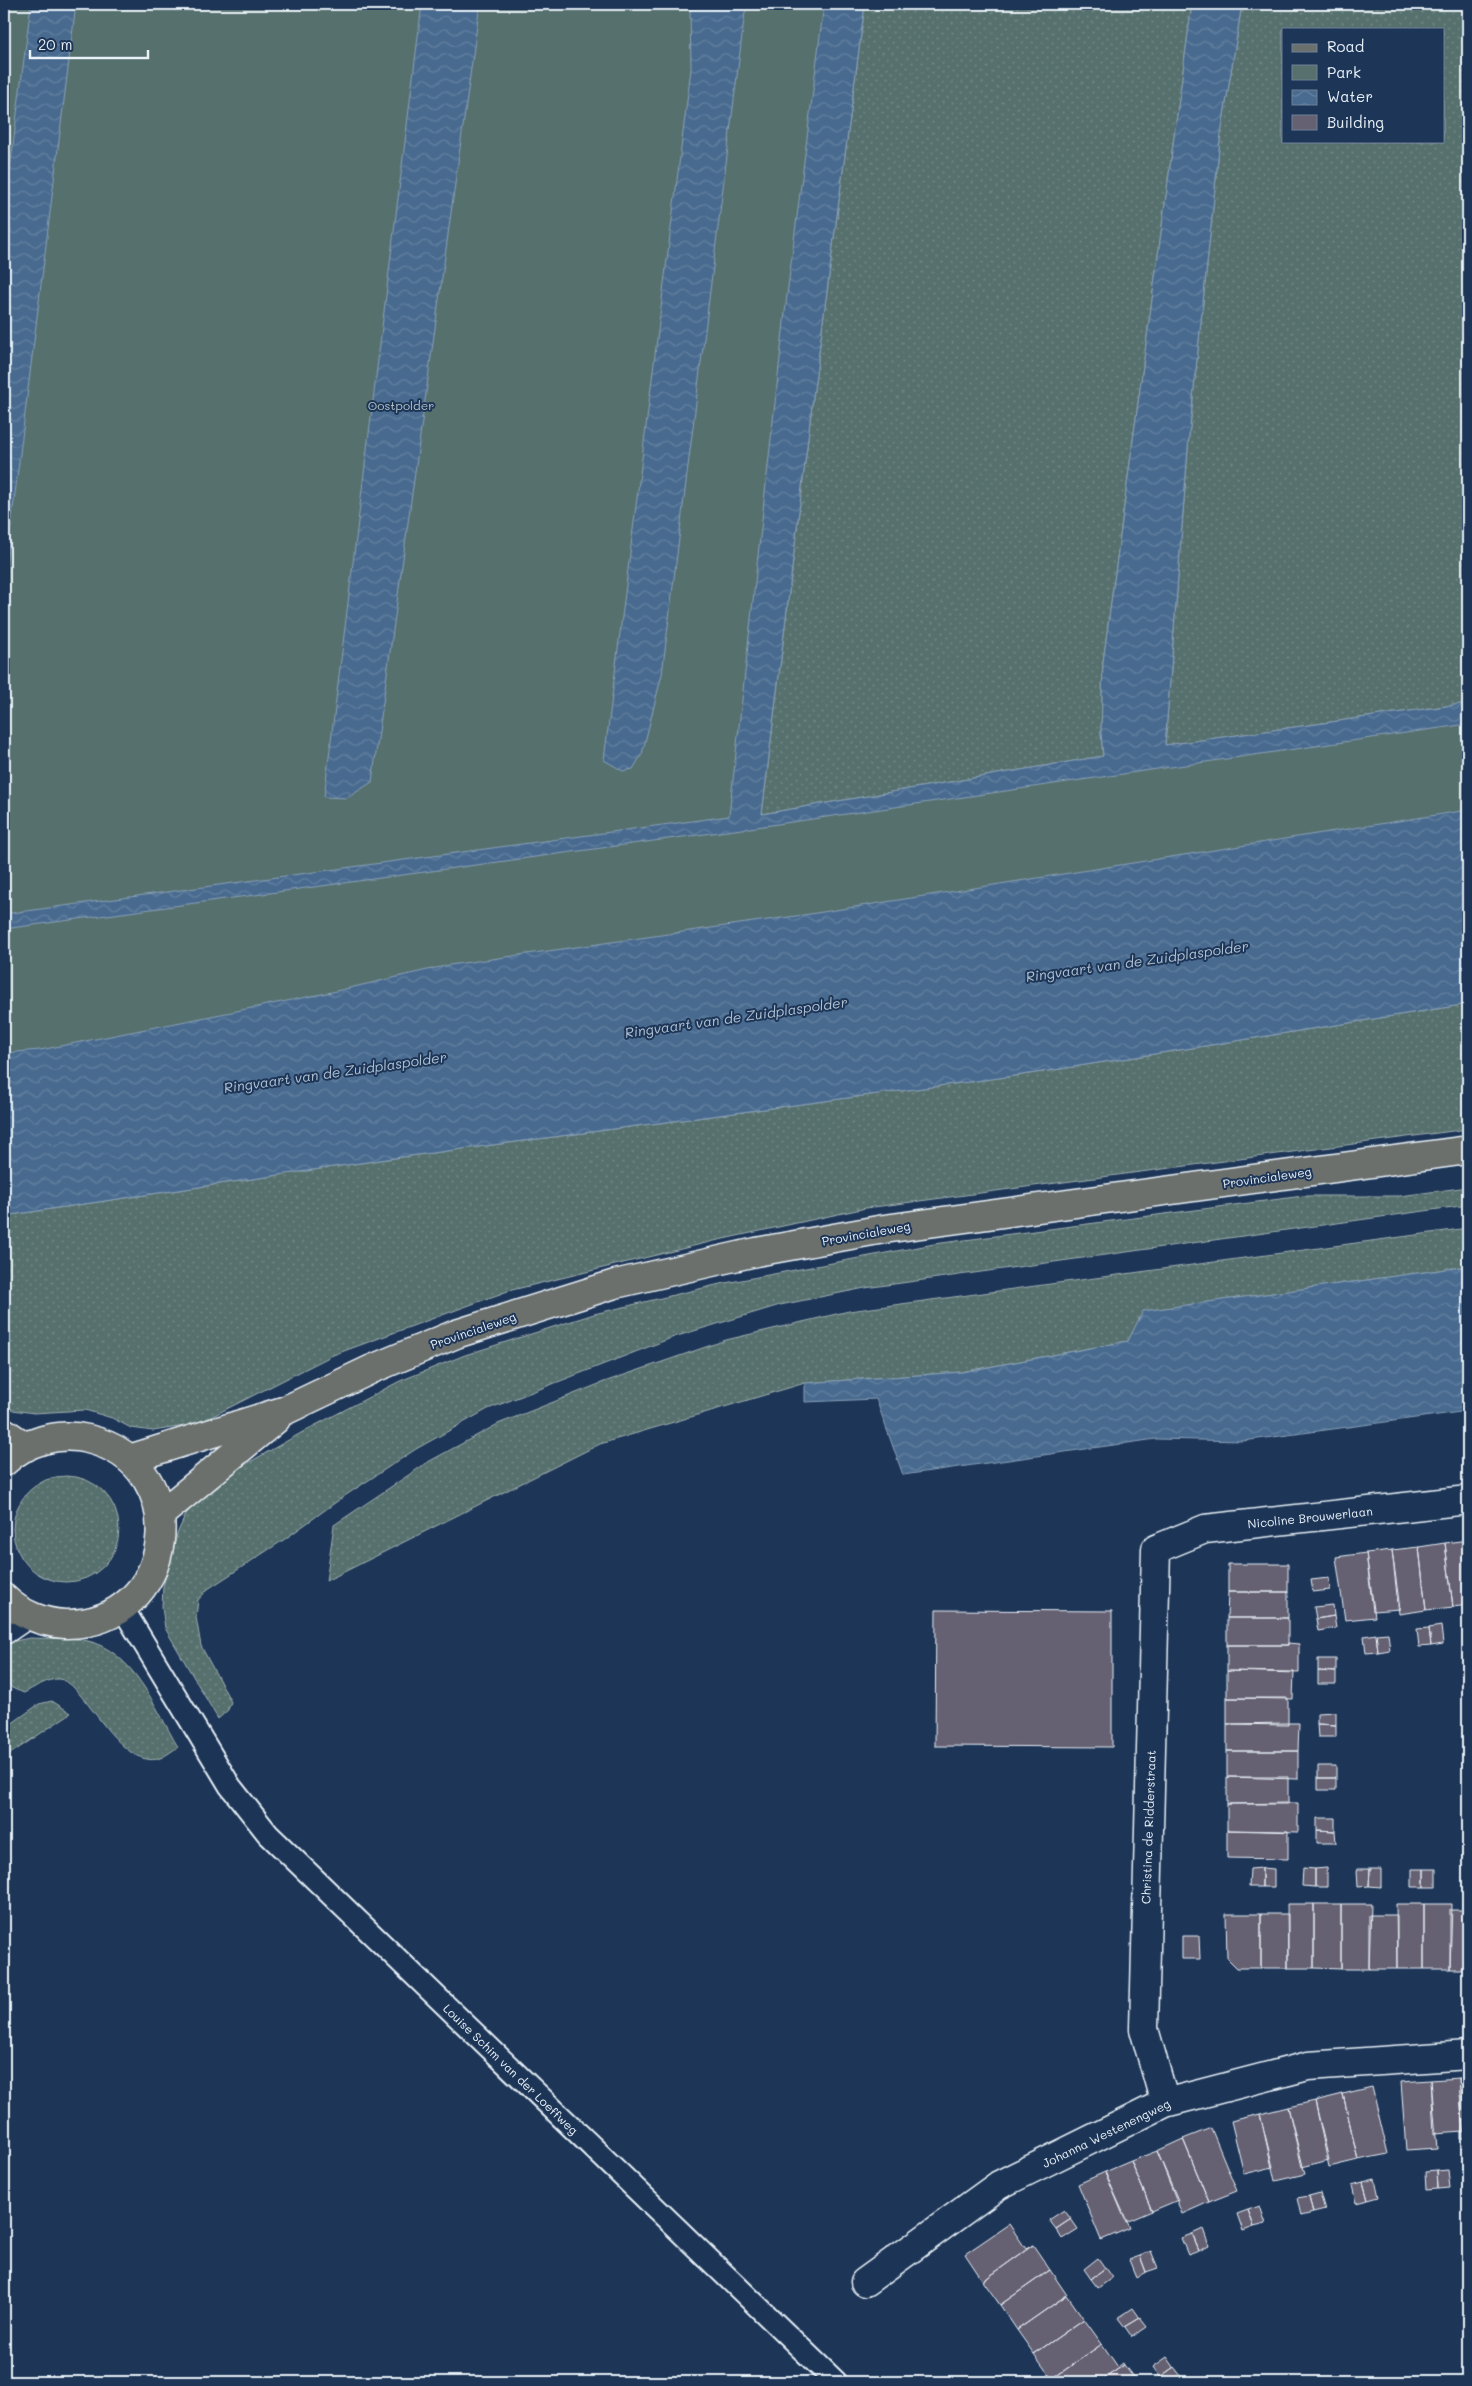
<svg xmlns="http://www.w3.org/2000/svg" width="1472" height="2386" viewBox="0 0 1472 2386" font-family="Mali,sans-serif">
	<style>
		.grass { fill: url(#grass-dots); stroke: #a0b0b2; fill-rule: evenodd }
		.park { fill: #57706d; stroke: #a0b0b2 }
		.water { fill: url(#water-waves); stroke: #89a1b9 }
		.building { fill: #656072; stroke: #e8f1f8 }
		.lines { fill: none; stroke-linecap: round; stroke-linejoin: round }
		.lane-casing { stroke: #e8f1f8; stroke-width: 25 }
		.street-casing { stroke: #e8f1f8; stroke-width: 31 }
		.secondary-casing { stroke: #e8f1f8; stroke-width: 31 }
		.primary-casing { stroke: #e8f1f8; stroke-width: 31 }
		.lane { stroke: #1d3557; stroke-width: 21 }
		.street { stroke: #1d3557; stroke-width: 28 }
		.secondary { stroke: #1d3557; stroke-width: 28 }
		.primary { stroke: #6c706d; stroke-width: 28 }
		.labels { text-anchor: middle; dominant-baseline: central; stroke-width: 4; stroke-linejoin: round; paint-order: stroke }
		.park-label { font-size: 12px; fill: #b5c4c7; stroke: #1d3557 }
		.street-label { font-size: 12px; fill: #e8f1f8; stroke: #1d3557 }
		.water-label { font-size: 14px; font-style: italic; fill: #b0c2d3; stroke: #1d3557 }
	</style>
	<defs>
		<pattern id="grass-dots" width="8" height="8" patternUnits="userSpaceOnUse" patternTransform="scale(1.25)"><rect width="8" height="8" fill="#57706d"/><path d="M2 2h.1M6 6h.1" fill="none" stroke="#6f8583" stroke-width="1.8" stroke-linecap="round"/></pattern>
		<pattern id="water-waves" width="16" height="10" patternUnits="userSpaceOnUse" patternTransform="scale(1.25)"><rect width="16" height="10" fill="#496b8f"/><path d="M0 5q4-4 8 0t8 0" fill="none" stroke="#6381a0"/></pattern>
	</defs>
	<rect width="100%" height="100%" fill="#1d3557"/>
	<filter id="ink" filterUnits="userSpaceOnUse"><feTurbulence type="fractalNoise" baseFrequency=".02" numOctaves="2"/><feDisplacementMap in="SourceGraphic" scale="10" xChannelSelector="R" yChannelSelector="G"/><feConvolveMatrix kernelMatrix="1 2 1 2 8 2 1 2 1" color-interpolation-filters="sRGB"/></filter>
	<g filter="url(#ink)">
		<!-- grass -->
		<path class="grass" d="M865 4H1192L1103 662 1101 733 1103 756 762 814 813 397Z
			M1242 4H1468V703L1165 745 1189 436 1220 140ZM1283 29H1443V141H1283Z
			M1468 1004V1129L866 1208 714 1241 508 1291 333 1355 197 1424 153 1431 131 1428 112 1418 85 1410 34 1413 13 1410 4 1405V1216L387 1159 1029 1074Z
			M1468 1187V1205L865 1288 780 1305 674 1337 488 1409 416 1449 343 1497 285 1539 208 1589 198 1600 196 1617 201 1646 231 1702 228 1710 218 1719 165 1628 162 1607 163 1587 177 1534 186 1514 198 1498 220 1479 308 1429 400 1381 465 1355 594 1314 720 1284 934 1244 1303 1196H1400Z
			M1468 1228V1266L1144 1311 1128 1341 961 1372 805 1383 600 1444 326 1581 334 1525 428 1462 498 1424 604 1382 726 1340 849 1311Z
			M13 1529a53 53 0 1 1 106 0a53 53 0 1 1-106 0Z
			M30 1638C48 1639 67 1637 84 1640 134 1650 155 1708 178 1747 172 1751 164 1757 158 1759 127 1766 99 1716 81 1696 75 1689 69 1681 60 1679 49 1678 33 1688 24 1693L12 1688 4 1679V1643Z
			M52 1701 71 1713 4 1758V1729L39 1704Z"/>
		<!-- park -->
		<path class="park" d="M4 4H847L754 815 1468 715V852L4 1062Z"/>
		<!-- water -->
		<path class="water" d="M31 4H76L4 582V216Z
			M422 4H480L372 782 347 798 324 797Z
			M685 4H753L745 12 662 674 642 754 633 769 623 771 604 760 691 69 690 9Z
			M824 4H865L813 397 762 814 1103 756 1101 733 1103 662 1192 4H1242L1220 140 1189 436 1165 745 1468 703V724L764 826 4 929V914L729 816 787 295Z
			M1468 810V1004L1029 1074 387 1159 4 1216V1053L40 1050 332 992 449 965 810 914Z
			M1468 1266V1411L1243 1441 1156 1439 903 1475 876 1399 805 1402V1383L962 1372 1128 1341 1143 1311Z"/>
		<!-- building -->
		<path class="building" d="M1468 1540V1605L1453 1607 1445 1543Z
			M1445 1543 1453 1607 1426 1610 1419 1547Z
			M1419 1547 1426 1610 1399 1614 1392 1550Z
			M1392 1550 1400 1609 1373 1611 1366 1553Z
			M1366 1553 1375 1617 1345 1620 1336 1557Z
			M1228 1564H1288V1592H1228Z
			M1329 1578 1330 1590 1313 1592 1311 1580Z
			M1228 1592H1288V1618H1227Z
			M1333 1605 1334 1616 1316 1619 1314 1607Z
			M936 1610 1112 1611V1747L935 1746Z
			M1334 1616 1336 1628 1318 1631 1316 1619Z
			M1227 1618H1288V1645H1227Z
			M1441 1626 1443 1644 1431 1646 1429 1628Z
			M1429 1628 1431 1646 1419 1647 1417 1629Z
			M1388 1633 1390 1650 1378 1652 1376 1634Z
			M1376 1634 1378 1652 1366 1653 1364 1636Z
			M1288 1643 1299 1644V1673L1227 1671V1645H1288Z
			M1318 1659H1336V1672L1318 1671Z
			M1227 1671 1294 1672 1293 1699 1227 1698Z
			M1318 1671 1336 1672V1684H1318Z
			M1227 1698H1288V1725L1227 1724Z
			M1336 1712V1725L1317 1724V1713Z
			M1288 1723H1299L1298 1751H1227V1724Z
			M1317 1724 1336 1725V1737H1318Z
			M1227 1751H1298V1779L1227 1777Z
			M1318 1766H1336V1778H1318Z
			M1227 1777H1288V1804H1227Z
			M1318 1778H1336V1790H1318Z
			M1287 1803H1298V1832L1227 1830V1804Z
			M1317 1818H1335V1831L1317 1830Z
			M1227 1830 1288 1831V1859L1227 1858Z
			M1317 1830 1335 1831 1336 1843H1317Z
			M1262 1868V1887H1249L1250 1869Z
			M1262 1868 1274 1869V1887H1262Z
			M1303 1868 1315 1869V1887L1302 1886Z
			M1327 1868V1887H1315V1869Z
			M1357 1869H1370L1369 1886 1358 1887Z
			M1370 1869H1381V1887L1369 1886Z
			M1412 1869H1424V1887H1412Z
			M1424 1869H1436V1887H1424Z
			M1287 1904H1314V1968H1288Z
			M1314 1904H1341V1969L1314 1968Z
			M1341 1904H1371L1369 1969H1341Z
			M1396 1904H1424V1969H1397Z
			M1424 1904H1452L1450 1969H1424Z
			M1450 1910H1468V1969H1450Z
			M1226 1914H1261V1968H1237L1227 1958Z
			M1261 1914H1288V1968H1261Z
			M1369 1915H1397V1969H1369Z
			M1182 1936H1199L1200 1959H1182Z
			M1459 2078H1468V2139H1461V2132H1463Z
			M1459 2078 1463 2132 1434 2134 1431 2080Z
			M1431 2080 1437 2148 1406 2150 1401 2082Z
			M1372 2087 1388 2154 1358 2160 1343 2094Z
			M1343 2094 1358 2160 1329 2167 1315 2101Z
			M1315 2101 1329 2160 1302 2167 1288 2107Z
			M1288 2107 1305 2174 1275 2181 1260 2114Z
			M1260 2114 1273 2167 1244 2174 1231 2121Z
			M1211 2128 1237 2191 1209 2202 1183 2139Z
			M1183 2139 1209 2202 1182 2214 1157 2151Z
			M1157 2151 1178 2200 1152 2211 1131 2161Z
			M1131 2161 1152 2211 1126 2222 1105 2172Z
			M1448 2170 1450 2188 1438 2189 1437 2171Z
			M1437 2171 1438 2189 1426 2190 1425 2172Z
			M1105 2172 1130 2228 1101 2240 1078 2184Z
			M1375 2179 1379 2197 1368 2200 1363 2182Z
			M1363 2182 1368 2200 1356 2203 1352 2185Z
			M1320 2193 1325 2210 1313 2213 1309 2196Z
			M1309 2196 1313 2213 1301 2216 1297 2198Z
			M1260 2206 1266 2224 1254 2227 1248 2210Z
			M1064 2210 1071 2219 1056 2229 1049 2220Z
			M1248 2210 1254 2227 1243 2231 1237 2214Z
			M1071 2219 1078 2229 1062 2239 1056 2229Z
			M1009 2224 1026 2249 1033 2245 983 2281 965 2254Z
			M1203 2229 1209 2246 1199 2251 1192 2234Z
			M1192 2234 1199 2251 1188 2255 1181 2238Z
			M1033 2245 1050 2270 1000 2305 983 2281Z
			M1151 2251 1158 2268 1146 2272 1140 2256Z
			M1140 2256 1146 2272 1136 2277 1129 2260Z
			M1098 2258 1105 2268 1091 2279 1084 2269Z
			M1105 2268 1112 2278 1098 2288 1091 2279Z
			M1050 2270 1067 2295 1017 2330 1000 2305Z
			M1067 2295 1084 2319 1034 2354 1017 2330Z
			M1133 2308 1140 2318 1125 2327 1118 2318Z
			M1140 2318 1147 2327 1132 2337 1125 2327Z
			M1084 2319 1102 2344 1052 2379 1034 2354Z
			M1102 2344 1118 2367 1123 2363 1124 2365 1099 2382H1054L1052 2379Z
			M1167 2357 1174 2367 1160 2377 1153 2367Z
			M1124 2365 1137 2382H1099Z
			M1174 2367 1181 2376 1173 2382H1163L1160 2377Z"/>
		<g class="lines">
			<defs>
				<path id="lane" d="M122 1607 230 1786 268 1834 836 2382"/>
				<path id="street" d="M1165 2103 1144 2029 1156 1549 1205 1529 1468 1500
					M865 2282 999 2185 1165 2103 1308 2066 1468 2055"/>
				<path id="secondary" d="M4 1630 26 1615"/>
				<path id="primary" d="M4 1432 26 1447
					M129 1459 286 1410 372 1369 456 1334 615 1284 756 1252 884 1229 1468 1150
					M4 1462C26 1441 58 1432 88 1439 198 1465 177 1626 65 1624 43 1623 20 1614 4 1598
					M161 1514 276 1419"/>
			</defs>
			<!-- lane casing -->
			<use href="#lane" class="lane-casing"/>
			<!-- street casing -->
			<use href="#street" class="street-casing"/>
			<!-- secondary casing -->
			<use href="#secondary" class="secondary-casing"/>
			<!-- primary casing -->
			<use href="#primary" class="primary-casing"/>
			<!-- lane -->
			<use href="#lane" class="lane"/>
			<!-- street -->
			<use href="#street" class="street"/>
			<!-- secondary -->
			<use href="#secondary" class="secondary"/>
			<!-- primary -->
			<use href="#primary" class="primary"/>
		</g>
	</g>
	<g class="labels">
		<!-- park labels -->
		<g class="park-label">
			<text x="401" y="405">Oostpolder</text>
		</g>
		<!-- street labels -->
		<g class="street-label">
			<text transform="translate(1267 1177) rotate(-8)">Provincialeweg</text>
			<text transform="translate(866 1233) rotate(-10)">Provincialeweg</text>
			<text transform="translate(473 1330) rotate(-19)">Provincialeweg</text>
			<text transform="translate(1310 1517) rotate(-6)">Nicoline Brouwerlaan</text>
			<text transform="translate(1148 1827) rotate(-88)">Christina de Ridderstraat</text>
			<text transform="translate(511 2069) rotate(44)">Louise Schim van der Loeffweg</text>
			<text transform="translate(1106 2133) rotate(-26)">Johanna Westenengweg</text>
		</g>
		<!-- water labels -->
		<g class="water-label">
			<text transform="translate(1137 961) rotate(-8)">Ringvaart van de Zuidplaspolder</text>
			<text transform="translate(736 1017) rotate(-8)">Ringvaart van de Zuidplaspolder</text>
			<text transform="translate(335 1072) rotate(-8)">Ringvaart van de Zuidplaspolder</text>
		</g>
	</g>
	<!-- margin -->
	<rect width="1472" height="2386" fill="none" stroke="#1d3557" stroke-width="20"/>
	<rect x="10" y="10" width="1452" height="2366" fill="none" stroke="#e8f1f8" stroke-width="2" filter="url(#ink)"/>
	<!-- legend -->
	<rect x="1282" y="28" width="162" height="115" fill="#1d3557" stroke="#6e8097"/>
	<rect x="1292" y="44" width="25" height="8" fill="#6c706d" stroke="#6e8097"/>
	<text x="1327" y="52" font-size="15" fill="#e8f1f8">Road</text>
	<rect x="1292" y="65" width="25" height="15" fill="#57706d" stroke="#6e8097"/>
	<text x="1327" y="78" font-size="15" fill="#e8f1f8">Park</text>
	<rect x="1292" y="90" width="25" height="15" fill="url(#water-waves)" stroke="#6e8097"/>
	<text x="1327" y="102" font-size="15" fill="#e8f1f8">Water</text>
	<rect x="1292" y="115" width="25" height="15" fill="#656072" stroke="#6e8097"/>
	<text x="1327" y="128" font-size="15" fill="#e8f1f8">Building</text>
	<!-- scale -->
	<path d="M30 50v8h118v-8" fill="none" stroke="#e8f1f8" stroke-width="2.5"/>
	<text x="38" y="50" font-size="15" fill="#e8f1f8" stroke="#1d3557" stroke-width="4" paint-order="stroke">20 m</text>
</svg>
